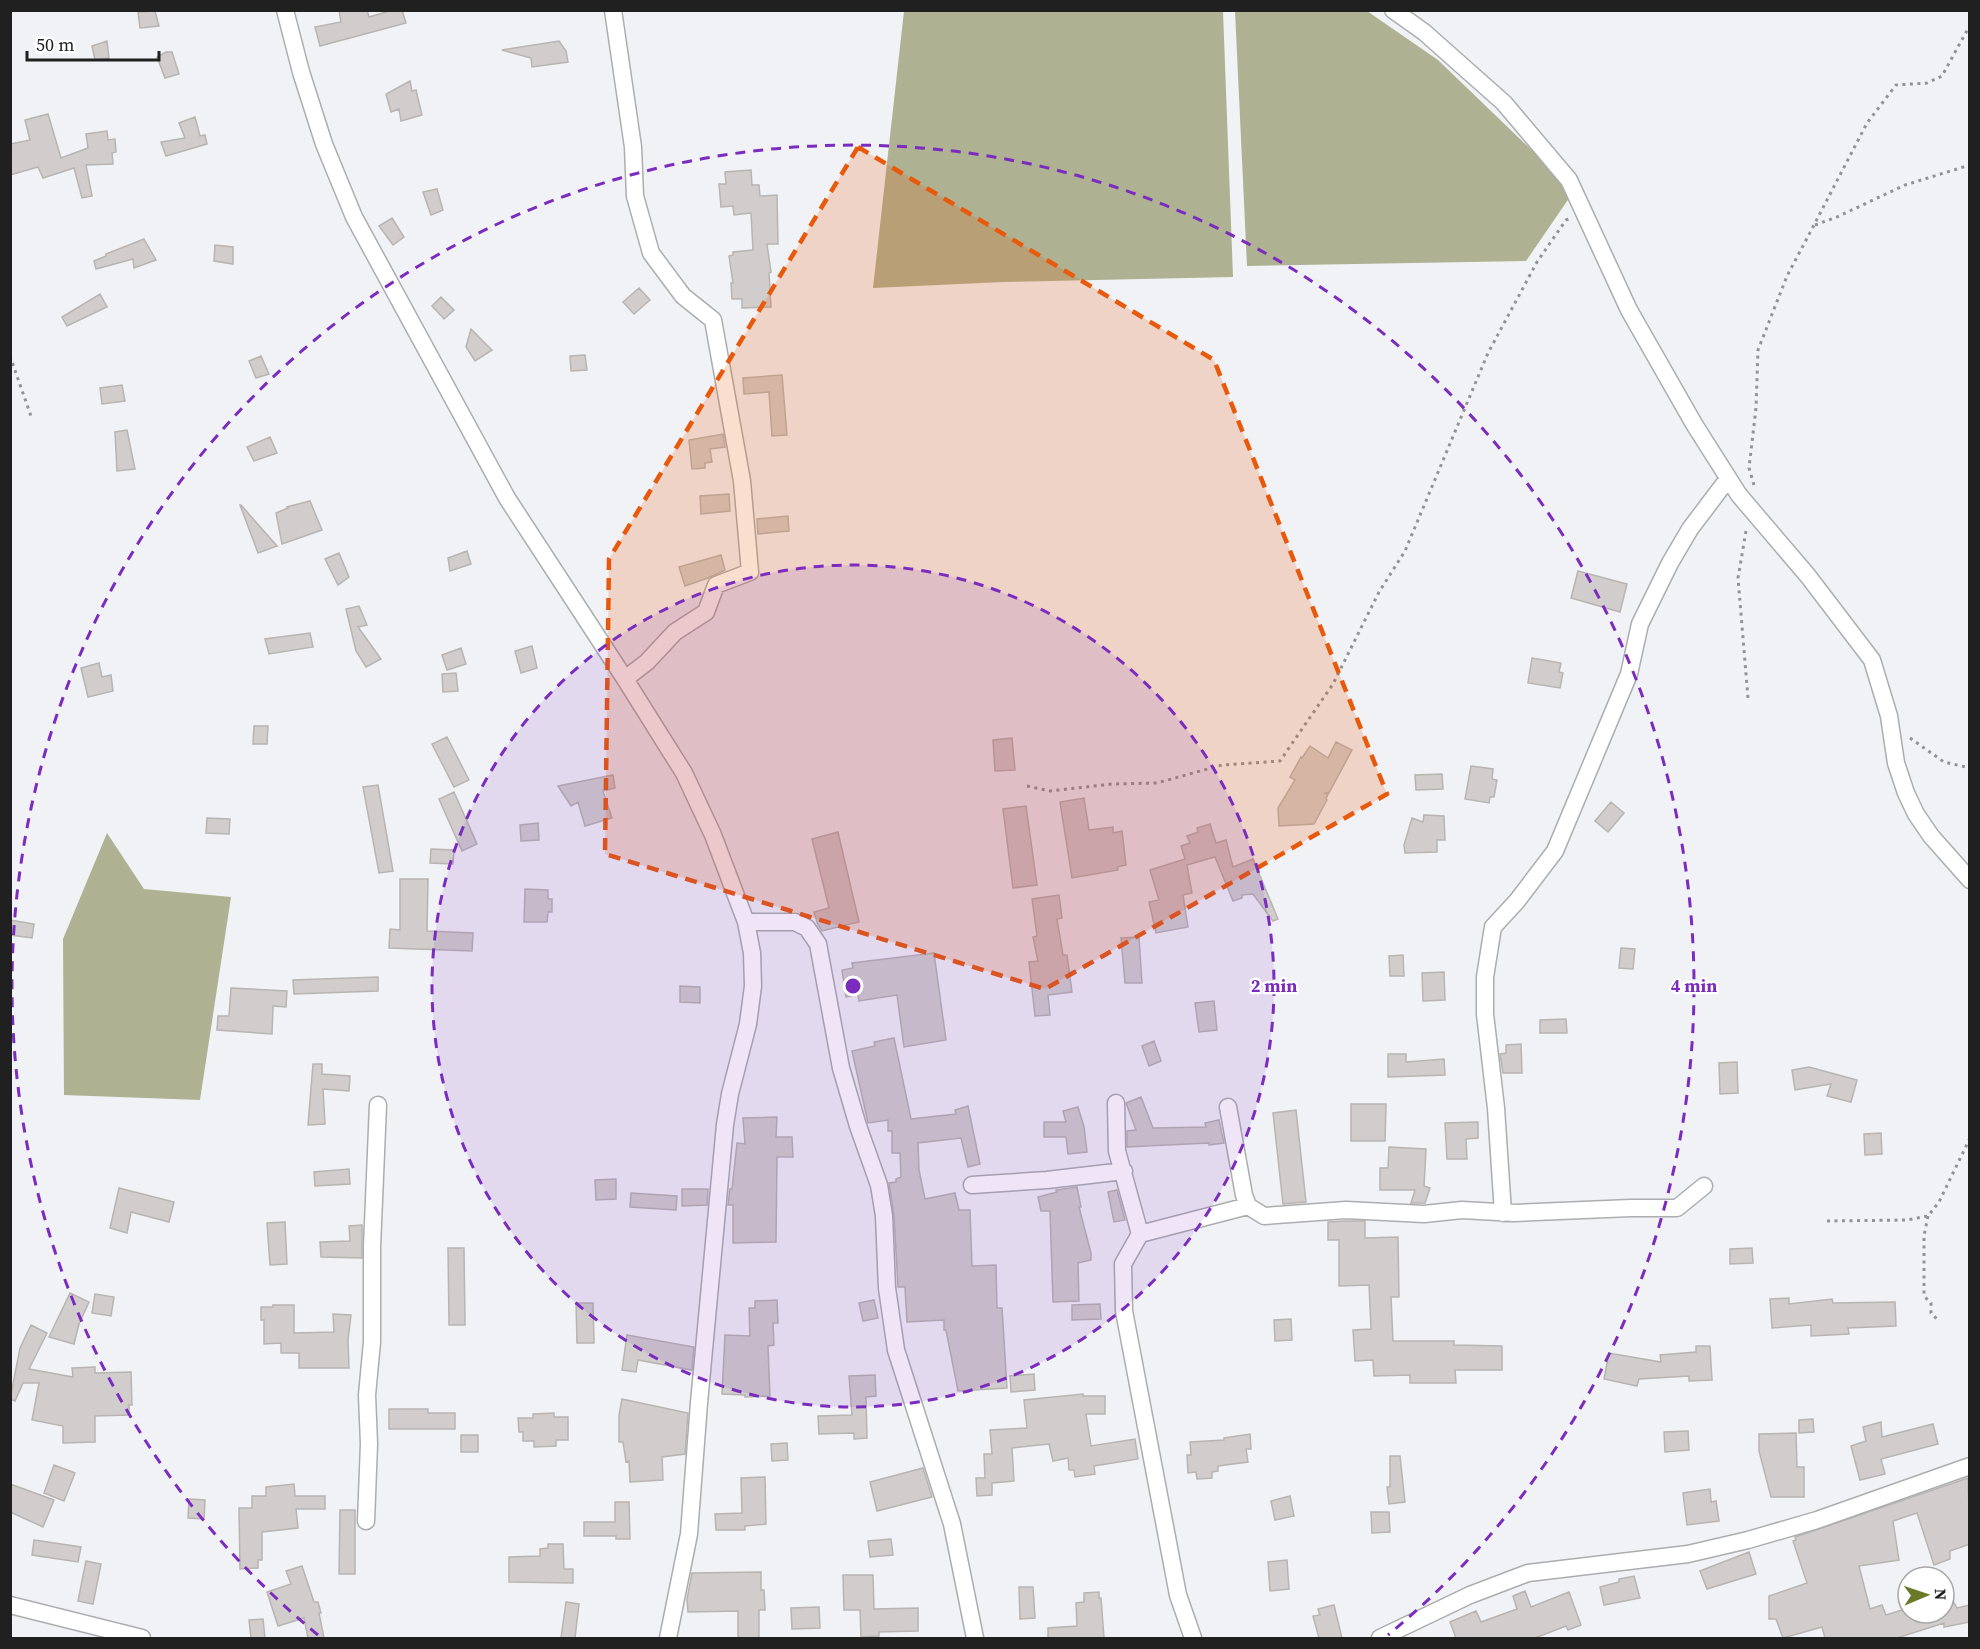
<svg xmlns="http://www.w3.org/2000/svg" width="1980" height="1649" viewBox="0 0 1980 1649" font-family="'Source Serif 4',serif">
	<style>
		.forest { fill: #aeb192 }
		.building { fill: #d1cdcc; stroke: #b7b4b2; stroke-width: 1.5 }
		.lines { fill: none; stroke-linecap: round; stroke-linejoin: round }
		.minor-casing { stroke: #abadaf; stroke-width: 19 }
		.path { stroke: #929395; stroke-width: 3; stroke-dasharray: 3 4.5; stroke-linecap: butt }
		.minor { stroke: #fff; stroke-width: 16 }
		.marked { fill: #e8590c; fill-opacity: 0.2; stroke: #e8590c; stroke-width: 4.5; stroke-dasharray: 12 8; stroke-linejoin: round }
		.ring { fill: none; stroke: #7b2cbf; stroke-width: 3; stroke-dasharray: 10 8 }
		.centre { fill: #7b2cbf; stroke: #fff; stroke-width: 3 }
		.ring-label { font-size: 18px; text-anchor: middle; font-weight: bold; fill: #7b2cbf; stroke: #fff; stroke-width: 4.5; stroke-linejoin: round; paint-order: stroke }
	</style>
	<rect width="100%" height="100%" fill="#f1f2f5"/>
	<!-- forest -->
	<path class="forest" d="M904 11H1223L1233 277 1003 282 873 288Z
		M1235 11H1367L1438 60 1574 191 1526 261 1247 266Z
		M107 833 144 889 231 897 200 1100 64 1095 63 939Z"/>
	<!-- building -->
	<path class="building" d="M339 10H367L369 17 393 10H402L406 23 320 46 315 27 341 22Z
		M155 11 159 26 140 28 138 12Z
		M107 41 109 58 95 60 92 46Z
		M559 41 566 51 568 62 532 67 531 58 502 50Z
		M166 52H172L179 74 165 78 157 57Z
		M410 81 412 91 416 90 422 115 401 121 399 109 391 112 386 94Z
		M48 114 61 158 88 148 86 134 107 131 108 140 115 139 116 152 112 153 113 164 86 165 92 196 82 198 74 168 43 178 38 167 10 175V144L30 140 25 120Z
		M195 117 200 136 205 135 207 144 166 156 161 142 185 138 179 123Z
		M751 170 752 185H759L760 196 777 195 778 244H767L771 272 769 273 771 307 742 308V299H732L731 283H733L729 256 733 255V252L753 250 751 213 734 215 733 206 721 207 719 184H726L725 172Z
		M437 189 443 210 431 215 423 192Z
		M392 218 404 237 393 245 379 226Z
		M144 239 156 260 134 268 133 259 96 269 94 261 106 256V254Z
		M215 245 233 247V264L214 261Z
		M639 288 650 300 634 314 623 302Z
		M100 294 107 307 67 326 62 317Z
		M441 297 454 310 444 319 432 306Z
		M471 329 492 350 475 361 466 347Z
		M585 355 587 370 571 371 570 356Z
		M261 356 269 374 256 378 249 361Z
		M782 375 787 435 772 436 769 392 744 394 743 378Z
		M122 385 125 401 102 404 100 388Z
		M127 430 135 469 117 471 115 432Z
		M723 434 725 447 710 449 712 462 705 463V468L692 469 689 440Z
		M270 437 277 453 254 461 247 447Z
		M729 494 730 511 701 514 700 496Z
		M310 501 322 530 282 544 276 513 288 508 287 507Z
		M240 505H241L277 546 258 553Z
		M788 516 789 531 758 534 757 519Z
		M467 551 471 564 450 571 448 558Z
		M339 553 349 577 338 585 325 559Z
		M721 555 725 570 708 578 685 586 679 567Z
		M1578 571 1627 584 1620 612 1571 598Z
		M359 606 367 625 358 627 381 659 366 667 356 651 346 609Z
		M310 633 313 647 269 654 265 639Z
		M532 646 537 668 521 673 515 651Z
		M461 648 466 664 447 670 442 655Z
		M1532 658 1561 663 1559 672 1563 673 1560 688 1528 683Z
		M99 663 102 677 111 675 113 691 88 697 81 668Z
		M456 673 458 691 443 692 442 674Z
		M254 726H268L267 744H253Z
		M447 737 469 780 454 787 432 744Z
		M1012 738 1015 770 995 771 993 740Z
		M1336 742 1352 750 1329 793H1324L1328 794 1326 799 1327 800 1314 824 1279 826 1278 808 1295 780 1290 777 1301 757 1302 758 1310 746 1328 758Z
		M1471 766 1493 769 1492 779 1497 780 1494 797H1490L1489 803 1465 799Z
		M1442 774 1443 789 1416 790 1415 775Z
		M613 775 615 788 603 791 612 818 585 826 578 802 571 806 558 786Z
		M378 785 393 871 379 873 363 787Z
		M454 792 477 844 462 851 439 799Z
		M1084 798 1089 830 1113 827V833L1122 831 1126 865 1117 867 1118 870 1072 878 1060 802Z
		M1611 802 1624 813 1608 832 1595 821Z
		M1026 806 1037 885 1013 888 1003 809Z
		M1424 815 1444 816 1445 840H1437V852L1405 853 1404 845 1412 818 1423 822Z
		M207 818 230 819 229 834 206 833Z
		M538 823 539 840 521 841 520 825Z
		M1210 824 1216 843 1226 840 1233 867 1253 859 1278 919 1273 921 1253 894 1242 895V898L1233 901 1215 857 1187 865 1192 893 1183 895 1188 927 1156 933 1149 902 1159 900 1150 870 1185 859 1181 846 1190 843 1187 836 1198 832 1197 828Z
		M838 832 859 922 822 931 818 925 814 912 829 908 812 839Z
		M431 849 454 850 453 864 430 863Z
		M400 879H428L427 931 473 933 472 951 389 948 390 929 400 930Z
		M525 889 548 890V899H552V912H548L547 922H524Z
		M1059 895 1062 918 1057 919 1063 955H1067L1072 992 1048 995 1050 1015 1035 1016 1029 962 1038 961 1033 937 1037 936 1032 899Z
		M10 920 34 924 32 938 10 935Z
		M1139 937 1142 983H1125L1121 938Z
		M1621 948 1635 949 1633 969 1619 968Z
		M934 953 946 1040 904 1047 897 995 859 1001 858 995 846 997 842 970 853 968 852 963Z
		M1403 955 1404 976H1390L1389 956Z
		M1444 972 1445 1000 1423 1001 1422 973Z
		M378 977V991L294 994 293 980Z
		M680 986 700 987V1003L680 1002Z
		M231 988 287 991 286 1007 273 1006 272 1034 217 1030 218 1016H229Z
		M1214 1001 1217 1030 1199 1032 1195 1003Z
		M1566 1019 1567 1033H1540V1020Z
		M894 1038 911 1119 956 1114 955 1110 968 1106 980 1164 968 1167 961 1138 918 1143 919 1170 925 1199 955 1193 959 1210H970L972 1266 996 1265 997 1308H1002L1007 1388 958 1391 946 1330H944V1320L907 1322 905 1287H898L894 1216 889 1183 896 1182V1179L901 1177 900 1153H892V1131H888V1120L868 1123 852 1051 875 1046 874 1042Z
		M1154 1041 1161 1061 1149 1066 1142 1046Z
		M1521 1044 1522 1073H1503L1500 1054 1506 1053V1045Z
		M1388 1054H1406V1062L1444 1059 1445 1075 1388 1077Z
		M1737 1062 1738 1093 1720 1094 1719 1063Z
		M313 1064H322V1074L350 1076 349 1091 323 1089 325 1124 308 1125Z
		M1809 1067 1857 1080 1851 1102 1827 1096 1831 1084 1795 1090 1792 1070Z
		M1141 1097 1153 1128 1206 1127 1205 1123 1219 1120 1224 1143 1209 1145V1143L1127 1147V1131L1136 1130 1126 1103Z
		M1351 1104H1386L1385 1141H1351Z
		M1078 1107 1084 1127 1087 1152 1068 1154 1066 1137H1044V1122H1066L1063 1111Z
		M1296 1110 1306 1202 1283 1204 1273 1113Z
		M777 1117 776 1137H792L793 1157H777L776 1242 733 1243V1205H728L730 1189H732L737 1143 745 1144 743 1118Z
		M1478 1122V1138L1466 1139 1467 1159H1447L1445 1123Z
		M1881 1133 1882 1154 1865 1155 1864 1134Z
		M1389 1147 1426 1149 1424 1186 1430 1188 1425 1203H1411L1415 1190H1380V1168H1388Z
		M349 1169 350 1184 315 1186 314 1172Z
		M616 1179V1199L596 1200 595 1180Z
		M1077 1187 1081 1207H1079L1091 1253V1260L1078 1263 1079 1301 1053 1302 1050 1211H1041L1038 1197 1057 1192 1056 1190Z
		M119 1188 174 1202 169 1222 131 1212 127 1233 110 1228Z
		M682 1189H708L707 1205 682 1206Z
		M1117 1190 1125 1220 1114 1222 1108 1192Z
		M631 1193 677 1196 676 1210 630 1207Z
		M1346 1221H1365V1238L1398 1237 1399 1297H1391L1393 1341H1454V1345L1502 1346V1370H1455L1456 1383H1410V1375L1374 1376 1373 1360 1355 1361 1353 1330 1371 1329 1369 1285 1339 1286V1240H1328V1222Z
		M285 1222 287 1264 270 1265 267 1223Z
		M362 1225V1258L321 1257 320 1242 350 1241 349 1226Z
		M448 1248H464L465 1325H449Z
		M1752 1248 1753 1263 1730 1264V1249Z
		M70 1293 89 1302 79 1324 74 1344 49 1337Z
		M95 1294 114 1297 111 1316 92 1313Z
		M1789 1298V1304L1832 1299 1833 1303 1895 1302 1896 1326 1848 1328 1849 1334 1811 1336V1325L1772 1328 1770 1299Z
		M777 1300 778 1323H773L774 1345 768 1346 770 1396 745 1397V1395L722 1394 725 1335 750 1336 749 1308H755V1301Z
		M874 1300 878 1318 863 1321 859 1303Z
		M576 1303H593L594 1343H577Z
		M1100 1304 1101 1319 1072 1320V1305Z
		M273 1305H294V1333L334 1332 333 1314 351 1315 348 1340 349 1368H299V1353H281V1343L264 1344V1320H261V1307H273Z
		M1291 1319 1292 1340 1275 1341 1274 1320Z
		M31 1325 47 1333 29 1369 73 1377 72 1368 95 1367V1373L131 1372 132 1405H129V1415L95 1416V1442L63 1443V1426L32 1420 39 1383H23L15 1401 10 1399 20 1348Z
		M627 1335 694 1347 692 1370 638 1360 636 1372 622 1370Z
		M1696 1346H1710L1712 1380 1689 1381V1376L1639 1379 1637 1386 1604 1379 1609 1353 1661 1362 1660 1355 1696 1352Z
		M1034 1374 1035 1390 1011 1392 1010 1376Z
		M875 1375 876 1396 866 1397 867 1438 854 1439V1433L819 1434 818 1416 852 1415 849 1376Z
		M1083 1394V1396H1105V1414H1086L1091 1446 1135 1439 1138 1459 1094 1466 1095 1474 1075 1477 1074 1470H1069L1068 1458 1053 1461 1049 1444 1012 1448 1014 1481 992 1483V1495L977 1496 976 1478H985L984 1454H992L990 1430 1027 1428 1024 1400Z
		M622 1399 688 1413 685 1454 662 1457 663 1480 630 1482 629 1461 626 1462 623 1442H619V1415Z
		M389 1409H428V1413H455V1429H389Z
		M554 1413V1417H568V1440H556V1446L534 1447V1441H523V1432H519L518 1418H533V1414Z
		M1813 1419 1814 1432 1799 1433V1420Z
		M1881 1422 1882 1437 1933 1424 1938 1444 1881 1459 1885 1474 1860 1480 1851 1446 1866 1441 1863 1427Z
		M1688 1431 1689 1450 1665 1452 1664 1432Z
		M1796 1433 1797 1467H1804V1497H1771L1759 1451V1434Z
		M1250 1434 1251 1449H1246L1248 1462 1218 1466V1471L1212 1472V1478L1197 1479 1196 1472 1188 1473 1187 1455H1191L1190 1442 1224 1440V1438Z
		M461 1435H478V1452H461Z
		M787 1443 788 1460 772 1461 771 1444Z
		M1390 1456H1400L1405 1502 1389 1504 1387 1487H1390Z
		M54 1465 75 1473 64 1501 44 1493Z
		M923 1468 932 1497 877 1511 870 1482Z
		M765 1477 766 1524 745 1526V1530H716L715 1514 742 1513 741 1478Z
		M1968 1478 1970 1544 1950 1551V1559L1934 1565 1917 1513 1893 1521 1899 1560 1859 1566 1870 1609 1882 1605 1886 1615 1908 1608V1613H1944V1586L1957 1608 1970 1605V1622L1944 1627V1623L1897 1638H1825L1822 1627 1783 1638 1776 1619H1769V1596L1807 1583 1793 1541 1796 1540 1795 1537Z
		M10 1484 54 1500 43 1527 10 1512Z
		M294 1484 295 1496H325V1509H296L298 1528 262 1532V1560H258V1568L240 1569 239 1508H252V1496H266V1487Z
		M1710 1489 1711 1502 1716 1501 1719 1521 1687 1525 1683 1493Z
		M1290 1496 1294 1516 1275 1520 1271 1501Z
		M189 1499 205 1500 204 1519 188 1518Z
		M615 1502H629L630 1539H616V1536H584V1522H615Z
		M340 1510H355V1574H339Z
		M1371 1512H1389L1390 1532 1372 1533Z
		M891 1539 893 1555 870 1557 868 1541Z
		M34 1540 81 1547 78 1562 32 1555Z
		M548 1544H563L564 1569H573V1583L509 1582V1557L540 1556V1549L548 1548Z
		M1749 1552 1756 1574 1707 1589 1700 1571Z
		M1287 1560 1289 1589 1270 1591 1268 1562Z
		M86 1561 101 1564 93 1604 78 1601Z
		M302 1566 314 1602H318L321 1613H319L324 1638H308L304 1618 278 1626 267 1592 291 1584 286 1571Z
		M761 1572V1590H764L765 1610H759V1638H738V1611L688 1612 687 1599 692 1573Z
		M843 1575H873L874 1609 918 1608V1631L879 1632V1636L861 1637 860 1610H844Z
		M1634 1576 1640 1598 1604 1605 1600 1587 1619 1582V1579Z
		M1019 1587H1033L1035 1618 1020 1619Z
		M1525 1591 1531 1607 1569 1592 1581 1625 1568 1630 1566 1626 1535 1638H1456L1450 1622 1476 1611 1481 1622 1517 1609 1513 1596Z
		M1099 1592V1598H1101L1104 1638H1048V1628L1077 1626 1076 1603 1084 1602V1593Z
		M566 1602 579 1604 575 1638H561Z
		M1334 1605 1342 1638H1319L1313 1616 1320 1615 1318 1609Z
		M819 1607 820 1628 792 1629 791 1608Z
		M263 1619 265 1638H251L249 1620Z"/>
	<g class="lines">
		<defs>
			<path id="minor" d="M285 10 301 72 324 144 354 217 507 498 625 679 684 773 713 835 746 922 752 953 753 986 748 1024 730 1094 725 1125 699 1403 689 1534 668 1638
				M613 10 633 147 635 196 651 253 683 296 713 320 742 481 750 572 716 585 706 612 675 632 647 662 625 679
				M1393 10 1424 32 1504 103 1569 180 1629 310 1694 424 1739 495 1808 576 1872 660 1889 716 1896 763 1906 793 1916 814 1931 836 1970 880
				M746 922H795L807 928 818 944 841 1068 858 1126 879 1185 884 1216 887 1288 896 1350 952 1524 975 1638
				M1116 1103 1117 1151 1140 1234
				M1228 1107 1244 1195 1248 1206 1264 1216 1346 1210 1424 1214 1462 1210 1515 1213 1631 1208H1677L1704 1186
				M972 1185 1047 1180 1124 1171
				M1503 1213 1496 1108 1485 1014V977L1493 927 1517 901 1555 851 1629 674 1640 624 1670 563 1690 529 1724 484
				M366 1521 369 1444 367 1395 372 1342V1247L378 1105
				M10 1605 142 1638
				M1193 1638 1178 1595 1124 1311 1123 1264 1140 1234 1248 1206
				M1380 1638 1470 1595 1528 1573 1688 1554 1748 1540 1817 1520 1970 1466"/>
		</defs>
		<!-- minor casing -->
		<use href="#minor" class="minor-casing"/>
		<!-- path -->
		<path class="path" d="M1815 225 1837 217 1905 185 1970 165
			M10 356 32 419
			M1754 485 1749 468 1756 408 1758 350 1787 276 1814 225 1867 123 1896 85 1927 83 1942 76 1970 25
			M1746 531 1738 578 1748 698
			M1910 738 1944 762 1970 768
			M1027 786 1050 791 1112 784 1157 783 1222 765 1280 761 1333 684 1379 592 1405 551 1488 353 1537 262 1566 220 1569 219
			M1928 1216 1924 1236V1296L1931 1303V1313L1939 1321
			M1827 1221 1907 1220 1928 1216 1939 1202 1970 1138"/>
		<!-- minor -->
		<use href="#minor" class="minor"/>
	</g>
	<!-- marked area -->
	<path class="marked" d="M858 147 1214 360 1387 794 1045 989 605 854 609 559Z"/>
	<!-- distance rings -->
	<circle cx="853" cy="986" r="421" fill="#7b2cbf" fill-opacity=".12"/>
	<g class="ring">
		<circle cx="853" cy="986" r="421"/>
		<path d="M318 1635A841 841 0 1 1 1388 1635"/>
	</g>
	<circle cx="853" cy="986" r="9" class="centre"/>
	<g class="ring-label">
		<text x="1274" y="992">2 min</text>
		<text x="1694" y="992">4 min</text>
	</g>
	<!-- border -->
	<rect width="1980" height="1649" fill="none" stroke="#202021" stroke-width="24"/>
	<!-- north arrow -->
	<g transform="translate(1926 1595) rotate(88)"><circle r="28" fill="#ffffff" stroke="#a6a6a6" stroke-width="1.5"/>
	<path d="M0-4.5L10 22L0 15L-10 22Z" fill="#6a7a28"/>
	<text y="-9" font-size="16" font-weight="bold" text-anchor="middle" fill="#202021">N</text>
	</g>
	<!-- scale -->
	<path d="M27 51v9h132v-9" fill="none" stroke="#202021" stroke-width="3"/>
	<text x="36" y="51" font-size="18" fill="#202021" stroke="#ffffff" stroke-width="4.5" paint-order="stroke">50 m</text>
</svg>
